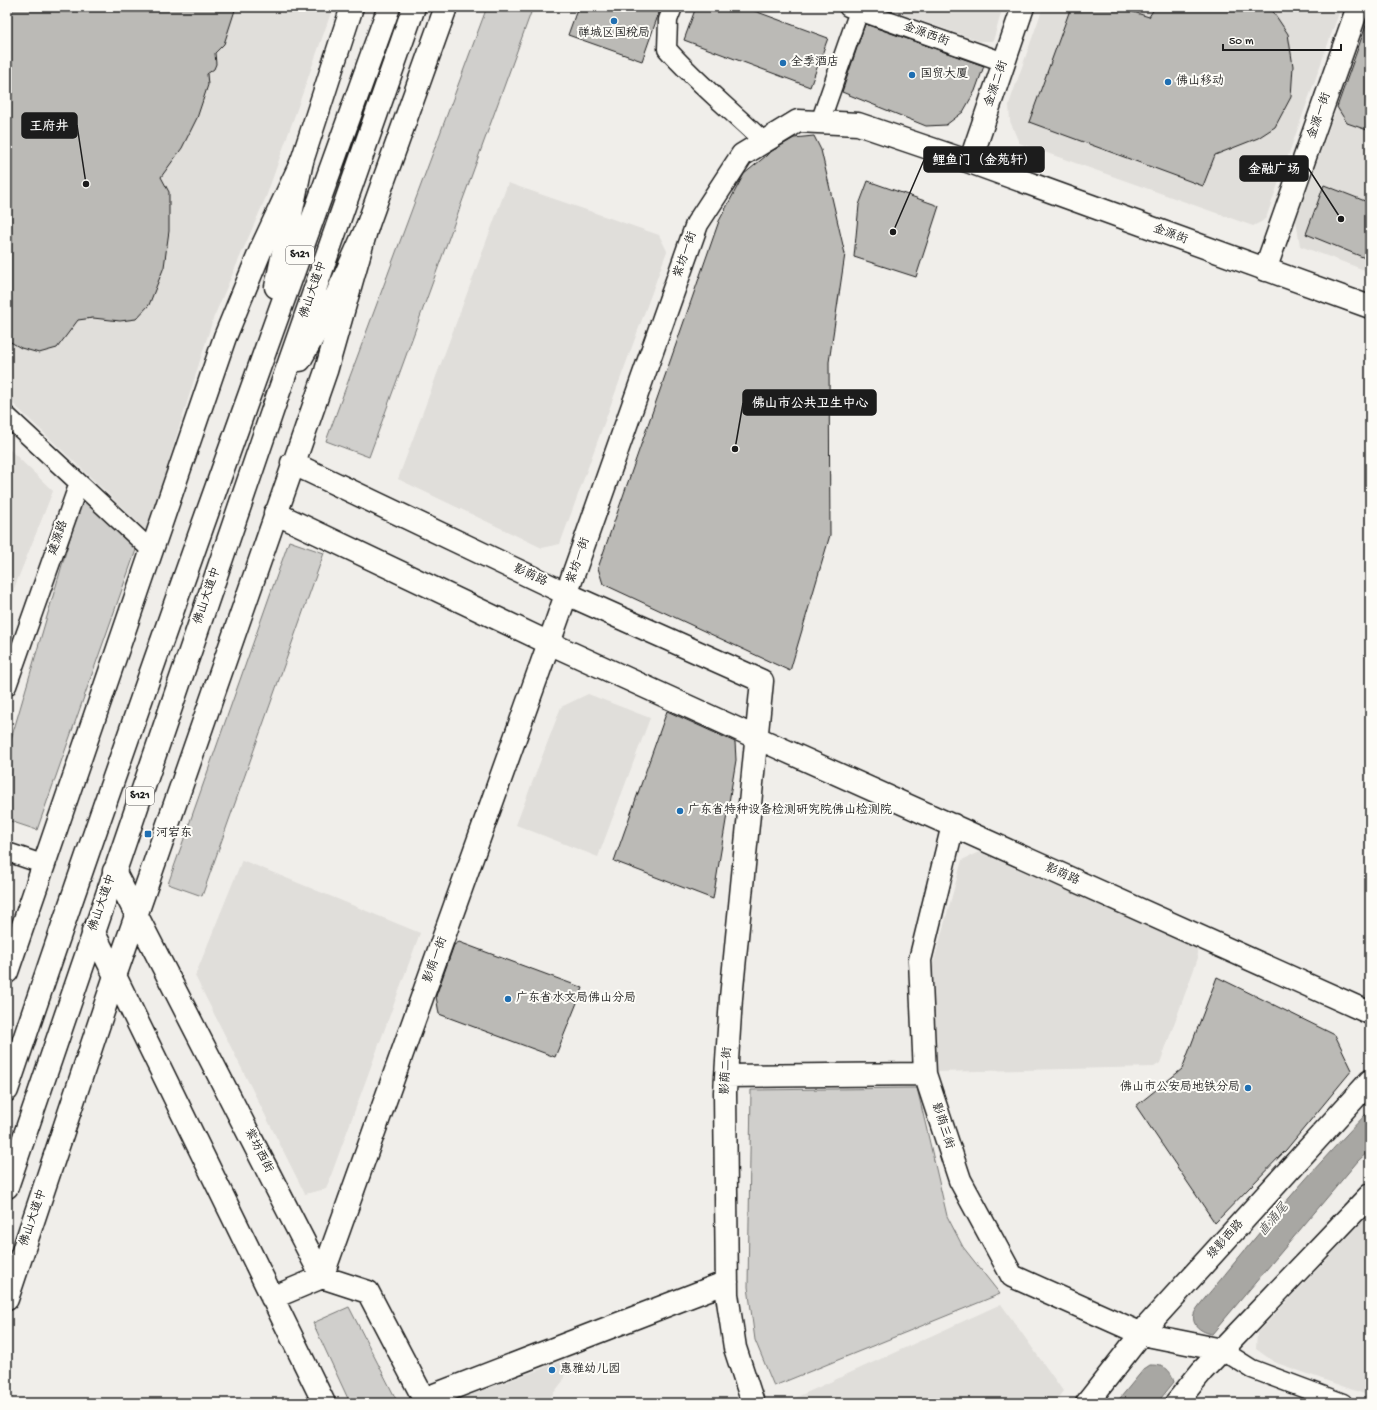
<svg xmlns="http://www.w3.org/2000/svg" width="1377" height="1410" viewBox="0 0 1377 1410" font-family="'Gochi Hand','LXGW WenKai TC',sans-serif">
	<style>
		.built { fill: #e0deda }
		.green { fill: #d0cfcc; stroke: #767674 }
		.water { fill: #a8a7a3; stroke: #706f6d }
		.building { fill: #bbbab6; stroke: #1c1c1c }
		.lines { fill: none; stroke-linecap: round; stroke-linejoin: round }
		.street-casing { stroke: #1c1c1c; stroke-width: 21 }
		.secondary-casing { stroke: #1c1c1c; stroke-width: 25 }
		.highway-casing { stroke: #1c1c1c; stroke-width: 25 }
		.street { stroke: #fdfcf7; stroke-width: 18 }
		.secondary { stroke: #fdfcf7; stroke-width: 22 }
		.highway { stroke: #fdfcf7; stroke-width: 22 }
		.poi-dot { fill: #1f6fb2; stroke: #fdfcf7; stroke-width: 1.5 }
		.labels { text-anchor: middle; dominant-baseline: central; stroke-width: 4; stroke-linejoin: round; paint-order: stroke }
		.shield { fill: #fdfcf7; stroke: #605f5e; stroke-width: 1 }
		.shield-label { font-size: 11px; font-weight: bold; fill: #1c1c1c }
		.poi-label { font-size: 12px; fill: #1c1c1c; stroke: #fdfcf7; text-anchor: start }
		.street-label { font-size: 12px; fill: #1c1c1c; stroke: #fdfcf7 }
		.water-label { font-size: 13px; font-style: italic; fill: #5b5b59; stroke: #fdfcf7 }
		.leader { fill: none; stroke: #1c1c1c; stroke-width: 1.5 }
		.callout-dot { fill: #1c1c1c; stroke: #fdfcf7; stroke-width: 1.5 }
		.callout { fill: #1c1c1c; stroke: #1c1c1c; stroke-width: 1.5 }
		.callout-label { font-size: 13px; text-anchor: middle; font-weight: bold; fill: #fff }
	</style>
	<rect width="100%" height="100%" fill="#f0eeea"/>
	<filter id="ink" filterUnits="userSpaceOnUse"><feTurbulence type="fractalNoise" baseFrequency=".025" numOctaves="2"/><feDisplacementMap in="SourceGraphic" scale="8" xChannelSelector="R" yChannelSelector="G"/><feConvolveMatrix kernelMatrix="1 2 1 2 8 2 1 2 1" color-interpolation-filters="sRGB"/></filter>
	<g filter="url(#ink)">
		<!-- built -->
		<path class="built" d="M7 7H333L266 197 213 319 147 531 7 398Z
			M882 7H1003L993 41H979Z
			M1043 7H1341L1266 218 1261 222 1253 226 1019 143 1010 121 1009 104Z
			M1370 16V272L1300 246 1296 220Z
			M508 183 659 235 667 251 560 544 542 548 398 479Z
			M7 447 53 491 7 606Z
			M588 694 650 718 598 857 516 825 561 707Z
			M979 852 1197 947 1198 958 1160 1063 1154 1067 935 1072 930 975 962 860Z
			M242 860 420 933 326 1189 305 1194 195 976Z
			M1370 1214V1396L1274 1362 1256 1349 1257 1333Z
			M1001 1304 1063 1391 1054 1403H797L795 1398Z
			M568 1359 563 1381 546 1403H452L457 1400Z"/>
		<!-- green -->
		<path class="green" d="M487 7H533L369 457 326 441Z
			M82 497 137 547 37 830 7 820V753Z
			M289 541 324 553 202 896 168 884Z
			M917 1088 947 1216 963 1247 1000 1294 774 1386 755 1340 748 1287 751 1090Z
			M349 1307 398 1403H350L313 1323Z"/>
		<!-- water -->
		<path class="water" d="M1370 1110V1150L1358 1161 1212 1334C1202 1332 1191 1326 1194 1314 1196 1307 1220 1281 1226 1273 1272 1217 1319 1162 1370 1110Z
			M1150 1365C1164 1365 1170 1368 1174 1382L1157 1403H1116L1144 1369Z"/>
		<!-- building -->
		<path class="building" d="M12 7H236L224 44 215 53 216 64 214 69 207 74 208 85 197 118 182 148 161 177 169 192V231L164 267 149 305 136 319 120 321 93 318 78 320 57 348 39 353 21 348 7 340V19Z
			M578 7H661L642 61 568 35Z
			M696 7H744L828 38 810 87 684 40Z
			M1071 7H1118L1149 17 1155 7H1270L1288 34 1293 66 1291 97 1275 127 1258 138 1215 155 1203 186 1029 122Z
			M1368 20H1370V131L1347 123 1337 107Z
			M865 24 984 66 975 91 963 112 946 125 926 126 842 92Z
			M814 136 821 150 845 254 829 362 830 535 790 671 603 584 598 568 719 221 744 174 772 151 794 138Z
			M868 181 939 206 916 277 854 257 859 205Z
			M1324 185 1370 203V260L1306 234Z
			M667 711 735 742 736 760 713 899 614 861Z
			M459 942 583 988 555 1057 439 1014 436 996 454 945Z
			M1217 977 1335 1035 1352 1070 1286 1150 1215 1223 1136 1106 1182 1069Z"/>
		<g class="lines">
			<defs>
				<path id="street" d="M673 7 668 20 667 49C697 83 732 111 764 142
					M848 7 1004 62
					M820 122 859 11
					M7 416 79 483 7 686
					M79 483 152 551
					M7 852 45 865
					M1222 1350 1252 1369 1343 1403"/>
				<path id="secondary" d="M970 162 1023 7
					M1265 270 1358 7
					M292 463 567 594 762 681 731 998 725 1092 727 1294 735 1348 753 1403
					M275 513 549 643 755 737 1370 1013
					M953 825 920 960 925 1074 960 1180 1012 1276 1142 1334 1222 1350
					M114 871 322 1277 368 1292 426 1403
					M93 931 324 1403
					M7 972 225 337 262 247 302 161 352 7
					M726 1076 925 1074
					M272 1298 322 1277 549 643 697 224 742 155 798 121 858 124 970 162 1370 307
					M7 1299 115 976 326 371 367 227 446 7
					M424 1399 727 1282
					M1087 1403 1149 1324 1370 1081
					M1176 1403 1202 1371 1370 1195"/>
				<path id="highway" d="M276 287 302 161
					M300 360 336 296 367 227
					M7 1090C129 727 259 367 389 7
					M7 1187 274 406 414 7"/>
			</defs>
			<!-- street casing -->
			<use href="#street" class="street-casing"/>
			<!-- secondary casing -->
			<use href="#secondary" class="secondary-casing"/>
			<!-- highway casing -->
			<use href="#highway" class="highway-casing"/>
			<!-- street -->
			<use href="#street" class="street"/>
			<!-- secondary -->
			<use href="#secondary" class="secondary"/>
			<!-- highway -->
			<use href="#highway" class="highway"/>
		</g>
	</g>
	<!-- markers -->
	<g class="poi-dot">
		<circle cx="614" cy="21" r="4"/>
		<circle cx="783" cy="63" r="4"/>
		<circle cx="912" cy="75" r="4"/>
		<circle cx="1168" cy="82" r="4"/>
		<circle cx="680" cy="811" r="4"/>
		<rect x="144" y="830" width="8" height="8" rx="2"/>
		<circle cx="508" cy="999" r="4"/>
		<circle cx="1248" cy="1088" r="4"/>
		<circle cx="552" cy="1370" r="4"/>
	</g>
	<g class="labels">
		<!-- shield labels -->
		<g class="shield">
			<rect x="286" y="246" width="28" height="18" rx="3"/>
			<rect x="126" y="787" width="28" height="18" rx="3"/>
		</g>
		<g class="shield-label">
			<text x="300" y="255">S121</text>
			<text x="140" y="796">S121</text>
		</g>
		<!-- poi labels -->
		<g class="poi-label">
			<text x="614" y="34" text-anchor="middle">禅城区国税局</text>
			<text x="791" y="63">全季酒店</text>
			<text x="920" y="75">国贸大厦</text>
			<text x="1176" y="82">佛山移动</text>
			<text x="688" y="811">广东省特种设备检测研究院佛山检测院</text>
			<text x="156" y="834">河宕东</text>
			<text x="516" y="999">广东省水文局佛山分局</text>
			<text x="1240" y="1088" text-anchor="end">佛山市公安局地铁分局</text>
			<text x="560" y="1370">惠雅幼儿园</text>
		</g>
		<!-- street labels -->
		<g class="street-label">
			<text transform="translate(926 35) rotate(20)">金源西街</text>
			<text transform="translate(997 84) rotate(-71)">金源二街</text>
			<text transform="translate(1320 116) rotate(-71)">金源一街</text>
			<text transform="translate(1170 235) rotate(20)">金源街</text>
			<text transform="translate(686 255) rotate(-71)">紫坊一街</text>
			<text transform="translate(314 290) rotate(-71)">佛山大道中</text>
			<text transform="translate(59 538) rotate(-71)">建源路</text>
			<text transform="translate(579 561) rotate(-71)">紫坊一街</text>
			<text transform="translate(530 576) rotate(25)">影荫路</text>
			<text transform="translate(208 596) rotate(-71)">佛山大道中</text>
			<text transform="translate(1062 875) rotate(24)">影荫路</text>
			<text transform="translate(103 903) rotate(-71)">佛山大道中</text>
			<text transform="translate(436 960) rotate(-70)">影荫一街</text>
			<text transform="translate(727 1071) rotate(-87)">影荫二街</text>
			<text transform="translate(942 1126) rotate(72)">影荫三街</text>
			<text transform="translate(258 1151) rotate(63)">紫坊西街</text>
			<text transform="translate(34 1218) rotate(-71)">佛山大道中</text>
			<text transform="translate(1226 1240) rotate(-48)">绿影西路</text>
		</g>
		<!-- water labels -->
		<g class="water-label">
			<text transform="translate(1274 1220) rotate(-50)">直涌尾</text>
		</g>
	</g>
	<!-- callouts -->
	<path class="leader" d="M86 184L77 125M893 232L924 160M1341 219L1308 168M735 449L743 403"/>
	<g class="callout-dot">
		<circle cx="86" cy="184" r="4"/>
		<circle cx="893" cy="232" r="4"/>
		<circle cx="1341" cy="219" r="4"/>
		<circle cx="735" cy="449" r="4"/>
	</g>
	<g class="callout">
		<rect x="22" y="113" width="55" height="25" rx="4"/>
		<rect x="924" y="147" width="120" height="25" rx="4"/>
		<rect x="1240" y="156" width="68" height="25" rx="4"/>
		<rect x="743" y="390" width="133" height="25" rx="4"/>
	</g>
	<g class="callout-label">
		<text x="49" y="130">王府井</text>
		<text x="984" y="164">鲤鱼门（金苑轩）</text>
		<text x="1274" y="173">金融广场</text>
		<text x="810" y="407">佛山市公共卫生中心</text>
	</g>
	<!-- margin -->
	<rect width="1377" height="1410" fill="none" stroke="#fdfcf7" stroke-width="24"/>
	<rect x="12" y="12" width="1353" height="1386" fill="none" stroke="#1c1c1c" stroke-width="1.5" filter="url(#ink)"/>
	<!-- scale -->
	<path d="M1223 44v6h118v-6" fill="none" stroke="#1c1c1c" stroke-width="2"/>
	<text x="1229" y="44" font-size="12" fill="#1c1c1c" stroke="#fdfcf7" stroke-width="3" paint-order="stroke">50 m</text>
</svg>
